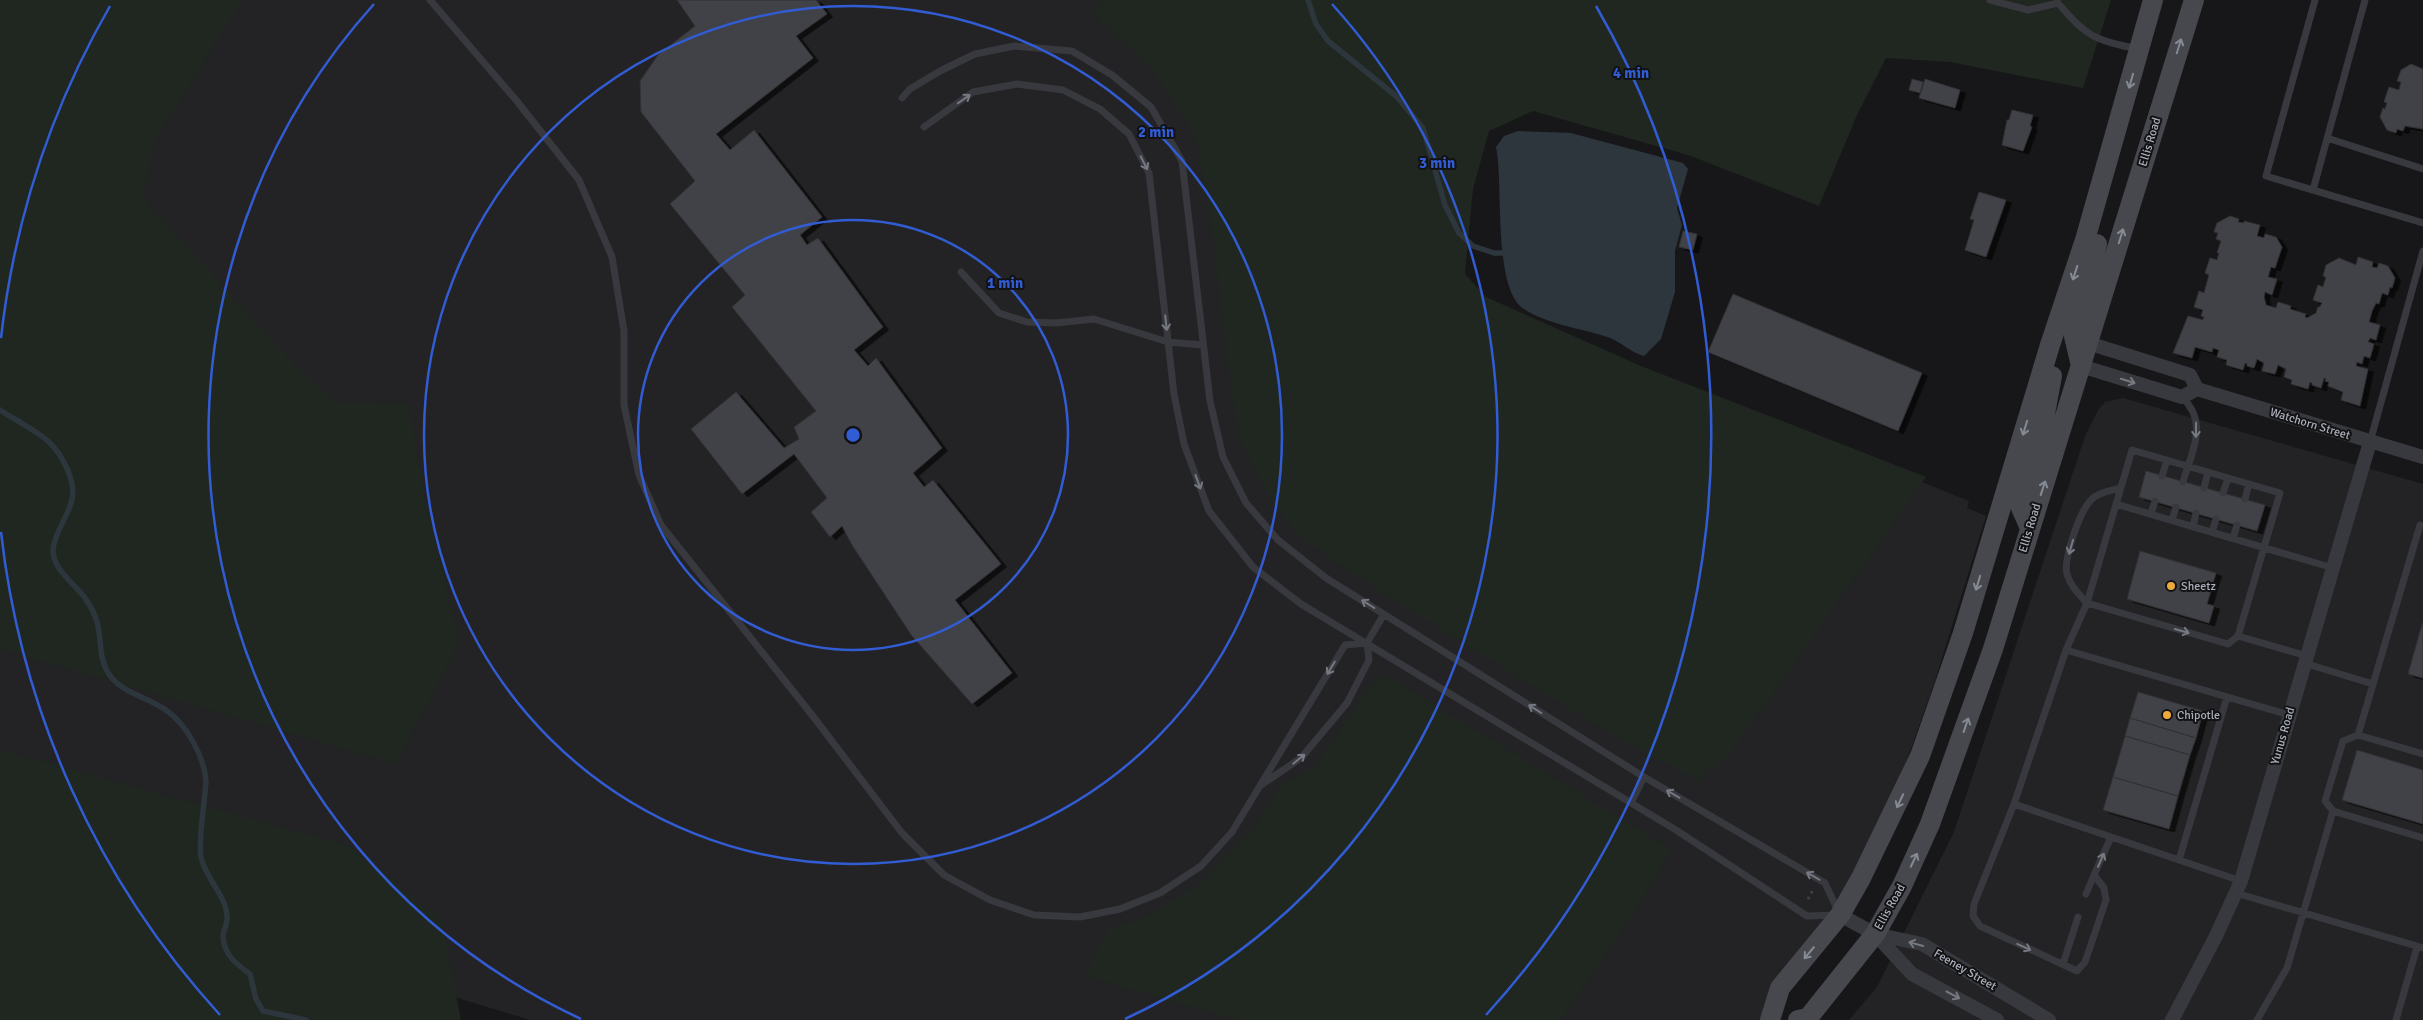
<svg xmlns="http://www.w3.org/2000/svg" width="2423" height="1020" viewBox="0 0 2423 1020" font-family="Signika,sans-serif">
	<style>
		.built { fill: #232326 }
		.green { fill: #1f2720 }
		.water { fill: #2d363c }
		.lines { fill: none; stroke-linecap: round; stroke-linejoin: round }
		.stream { stroke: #2d363c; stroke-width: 5.5 }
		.building { fill: #414246; stroke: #313135; filter: url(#shadow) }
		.path { stroke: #3e4045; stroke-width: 3; stroke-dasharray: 2.5 4; stroke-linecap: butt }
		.service { stroke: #38393e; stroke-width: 7 }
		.minor { stroke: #38393e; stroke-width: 14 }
		.secondary { stroke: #46484e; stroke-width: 20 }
		.oneway { stroke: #868a93 }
		.oneway2 { stroke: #767981 }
		.ring { fill: none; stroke: #325cd3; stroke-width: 2.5 }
		.poi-dot { fill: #edaa3a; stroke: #121214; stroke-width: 2 }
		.labels { text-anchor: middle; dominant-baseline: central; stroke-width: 4; stroke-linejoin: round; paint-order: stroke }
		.street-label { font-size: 12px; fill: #a9aeb8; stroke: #121214 }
		.poi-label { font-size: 12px; fill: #a9aeb8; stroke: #121214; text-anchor: start }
		.centre { fill: #325cd3; stroke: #121214; stroke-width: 2.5 }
		.ring-label { font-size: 15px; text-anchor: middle; font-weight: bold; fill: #325cd3; stroke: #121214; stroke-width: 4; stroke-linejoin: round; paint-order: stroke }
	</style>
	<defs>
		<filter id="shadow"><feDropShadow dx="5.5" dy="3" stdDeviation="0" flood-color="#0009"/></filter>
	</defs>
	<rect width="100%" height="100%" fill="#171719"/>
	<!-- built -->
	<path class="built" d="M0 0H1325L1263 217 1969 501 1967 508 1986 516 1934 684 1909 754 1875 836 1783 996 1759 1020H530L382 975 0 1010Z
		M2123 398 2423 484V1020H1849L1877 987 1954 832 2085 436 2098 410 2105 402Z"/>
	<!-- green -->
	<path class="green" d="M0 0H243L154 141 143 198 299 370 337 402 409 404 425 499 460 642 396 764 0 649Z
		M1104 0H2111L2083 88 1950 62 1886 58 1857 115 1819 206 1688 155 1533 111 1489 131 1473 189 1465 274 1486 297 1641 366 1926 477 1730 754 1698 781 1613 735 1413 612 1308 544 1276 509 1239 439 1227 357 1213 236 1196 137 1150 66 1092 14Z
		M1384 674 1672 850 1621 932 1560 1020H1237L1085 976 1109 928 1139 921 1203 881 1256 824 1280 788 1317 764 1370 686Z
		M0 750 350 846 442 921 461 1020H0Z"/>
	<!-- water -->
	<path class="water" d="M1518 131 1571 133 1683 163 1688 169 1677 208 1682 225 1675 251V292L1661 339 1644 356C1629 352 1620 340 1604 336 1579 328 1547 324 1524 309 1492 289 1504 183 1496 147L1504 136Z"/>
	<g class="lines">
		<!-- stream -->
		<path class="stream" d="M1308 0 1316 24 1328 41 1396 96 1423 128 1445 205 1459 233 1473 246 1494 253H1509
			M0 410C15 420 34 429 48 441 62 454 78 483 71 503 67 518 55 532 53 549 52 569 74 583 85 598 90 605 95 615 97 622 102 639 98 658 109 674 121 693 148 697 166 710 187 725 204 756 206 781 205 799 198 842 201 857 205 878 226 895 227 916 228 922 224 929 223 935 223 954 236 964 250 974L256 999 263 1011 306 1020"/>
	</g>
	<!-- building -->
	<path class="building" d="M677 0H816L827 14 796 36 813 58 716 134 730 150 754 130 822 217 800 235 807 245 818 238 883 327 854 350 868 366 876 358 942 448 913 473 924 487 933 480 1001 564 955 600 1012 673 972 704 912 636 852 545 842 526 830 537 811 512 827 498 794 454 742 494 691 429 736 392 784 448 799 439 794 427 816 411 732 307 745 295 670 204 695 181 641 112 640 81 658 55 695 26Z
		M2411 64 2423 69V129L2405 126 2403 131 2397 129 2396 133 2387 130 2380 117 2383 108 2385 109 2387 103 2384 102 2389 87 2399 90 2401 82 2397 81 2401 70Z
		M1912 79 1923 82 1920 93 1909 90Z
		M1925 79 1960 90 1955 108 1919 98Z
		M2012 110 2033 115 2030 126 2032 127 2023 151 2002 145 2007 120H2009Z
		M1979 192 2006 200 1986 257 1965 250 1974 220 1970 219Z
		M2230 216 2239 219 2238 222 2244 223V221L2260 225 2257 236 2264 238 2265 234 2276 237 2282 247 2275 268 2271 267 2268 277 2277 279 2272 295 2265 292 2264 297 2266 305 2276 308 2278 302 2291 306 2290 309 2306 314 2305 317 2307 318 2316 313 2318 307H2320L2322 303 2313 300 2318 285 2323 287 2326 277 2323 276 2326 265 2339 258 2356 265 2358 257 2373 262 2372 267 2377 268 2379 263 2388 266 2395 278 2392 288 2390 287 2388 295 2382 293 2379 304 2376 303 2372 311 2369 322 2380 325 2376 340 2370 338 2368 342 2374 344 2370 358 2364 356 2362 364 2357 362 2356 366 2368 369 2360 406 2341 400 2343 392 2328 386 2329 382 2325 381 2326 379 2324 378 2321 388 2312 385V383L2310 382 2308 389 2291 384 2292 380 2284 377 2286 369 2278 365 2275 374 2262 371 2264 363 2257 359 2254 368 2247 366V364L2245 363 2243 370 2226 365 2227 360 2217 357 2219 350 2213 348 2212 352 2195 347 2192 358 2173 353 2188 316 2203 320 2204 317 2201 316 2203 310 2194 307 2199 291 2204 293 2209 275 2205 273 2210 258 2217 260 2219 253H2217L2221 241 2216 239 2218 233 2214 232 2217 223Z
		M1683 231 1697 234 1693 250 1679 247Z
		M1733 294 1922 373 1898 431 1708 352Z
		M2146 471 2265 505 2257 531 2139 497Z
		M2140 551 2216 573 2207 604 2214 606 2209 623 2127 599Z
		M2423 621V678L2408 674Z
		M2138 692 2203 711 2196 738 2130 718Z
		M2130 718 2196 738 2190 755 2125 736Z
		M2125 736 2190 755 2178 796 2113 777Z
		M2357 750 2423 770V824L2342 800Z
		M2113 777 2178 796 2169 829 2103 810Z"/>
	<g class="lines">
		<!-- path -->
		<path class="path" d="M1808 899 1813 890"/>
		<!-- service -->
		<path class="service" d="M430 0 516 100 579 180 612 257 624 331V405L639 475 661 525 812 715 902 833 944 875 990 900 1034 915 1080 917 1120 909 1160 893 1201 866 1232 832 1345 645 1367 643
			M1990 0 2028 10 2058 3
			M2315 0 2266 176 2423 223
			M2058 3C2088 38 2093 39 2137 49
			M902 98 910 89 940 71 975 54 1014 46 1072 51 1112 75 1151 107 1182 161 1210 401 1223 457 1246 503 1278 540 1326 578 1644 777 1825 883 1840 915 1807 916 1676 830 1301 604 1253 567 1209 511 1184 444 1174 394 1149 173 1129 134 1100 109 1063 90 1017 84 973 92 924 127
			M2327 138 2423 169
			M2313 190 2365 0
			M961 272 999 313 1027 322 1056 323 1094 319 1168 342 1203 345
			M2182 397C2209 423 2192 451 2183 482
			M2370 442 2423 251
			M2162 476 2167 460
			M2204 488 2208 472
			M2223 493 2228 478
			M2245 499 2249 484
			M2116 504 2333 568
			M2151 514 2155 501
			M2172 520 2176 507
			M2193 527 2196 513
			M2212 532 2216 519
			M2233 538 2237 525
			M2238 636 2307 656
			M2066 650 2289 715
			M2304 663 2373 684
			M2358 735 2423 754
			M1261 785 1301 758 1347 703 1369 660 1367 643 1384 614
			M1631 803 1644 777
			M2014 804 2241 881
			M2333 811 2423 838
			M2111 837 2094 875 2104 888 2106 900 2085 962 2077 971 1980 926 1973 916 1974 904 2014 804 2066 650 2087 603 2132 450 2280 493 2238 636 2228 644 2087 603C2079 594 2070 586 2067 574 2063 559 2080 510 2092 499 2099 492 2111 491 2120 488
			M2179 860 2227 697
			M2236 893 2423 948
			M2086 894 2094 875
			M2063 964 2078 917
			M2257 1020 2287 968 2333 811 2325 801 2343 741 2358 735 2420 525
			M2396 1020 2417 947"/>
		<!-- minor -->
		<path class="minor" d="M2088 343 2190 375 2197 389 2423 457
			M2081 366 2182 397 2197 389
			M1840 915 1875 934 1922 944 2049 1020
			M1875 934 1912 974 1997 1020
			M2172 1020 2216 936 2241 881 2370 442"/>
		<!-- secondary -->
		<path class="secondary" d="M2081 366 2074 336 2097 244
			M2030 528 2021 508 2044 419 2052 376
			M1770 1020 1780 988 1840 915 1861 878 1920 756 1963 633 2050 345 2085 240 2153 0
			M1798 1020 1808 1018 1875 934 1902 886 1930 824 1993 649 2194 0"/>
	</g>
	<!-- one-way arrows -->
	<defs><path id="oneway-shaft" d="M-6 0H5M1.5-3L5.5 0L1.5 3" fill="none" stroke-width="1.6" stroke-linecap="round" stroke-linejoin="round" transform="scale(1.25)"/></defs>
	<g class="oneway">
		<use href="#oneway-shaft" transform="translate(2179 46) rotate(-73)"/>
		<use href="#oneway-shaft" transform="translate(2131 81) rotate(106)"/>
		<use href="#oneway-shaft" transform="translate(2121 236) rotate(-73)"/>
		<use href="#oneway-shaft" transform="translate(2075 273) rotate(108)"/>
		<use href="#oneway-shaft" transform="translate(2025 428) rotate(107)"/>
		<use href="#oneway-shaft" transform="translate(2043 488) rotate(-72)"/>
		<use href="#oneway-shaft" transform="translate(1978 583) rotate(107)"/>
		<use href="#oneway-shaft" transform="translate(1966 725) rotate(-71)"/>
		<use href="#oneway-shaft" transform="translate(1900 801) rotate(115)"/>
		<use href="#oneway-shaft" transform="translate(1914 860) rotate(-65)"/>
		<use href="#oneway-shaft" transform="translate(1809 953) rotate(130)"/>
	</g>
	<g class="oneway2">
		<use href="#oneway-shaft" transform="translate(964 99) rotate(-35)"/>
		<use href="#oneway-shaft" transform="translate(1144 163) rotate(63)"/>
		<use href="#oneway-shaft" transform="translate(1166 323) rotate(84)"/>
		<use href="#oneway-shaft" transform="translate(2128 381) rotate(17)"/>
		<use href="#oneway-shaft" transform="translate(2196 430) rotate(91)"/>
		<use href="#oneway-shaft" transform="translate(1198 482) rotate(70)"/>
		<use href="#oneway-shaft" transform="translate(2071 547) rotate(106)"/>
		<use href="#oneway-shaft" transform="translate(1368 604) rotate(-148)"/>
		<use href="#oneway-shaft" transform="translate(2182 631) rotate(16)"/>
		<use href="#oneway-shaft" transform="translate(1331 668) rotate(121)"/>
		<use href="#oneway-shaft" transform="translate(1535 709) rotate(-148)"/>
		<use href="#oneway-shaft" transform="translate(1299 759) rotate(-39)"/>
		<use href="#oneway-shaft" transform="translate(1673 794) rotate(-150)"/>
		<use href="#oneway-shaft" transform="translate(2101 860) rotate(-66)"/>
		<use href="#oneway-shaft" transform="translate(1813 876) rotate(-150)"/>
		<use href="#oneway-shaft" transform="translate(1916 944) rotate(-165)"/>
		<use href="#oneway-shaft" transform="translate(2024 947) rotate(25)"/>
		<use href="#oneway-shaft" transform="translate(1953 995) rotate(28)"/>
	</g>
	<!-- distance rings -->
	<g class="ring">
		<circle cx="853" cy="435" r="215"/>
		<circle cx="853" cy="435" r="429"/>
		<path d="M581 1019A644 644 0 0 1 374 4M1332 4A644 644 0 0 1 1125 1019"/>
		<path d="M220 1015A858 858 0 0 1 1 532M1 338A858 858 0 0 1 110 6M1596 6A858 858 0 0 1 1486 1015"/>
	</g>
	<!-- markers -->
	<g class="poi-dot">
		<circle cx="2171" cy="586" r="5"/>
		<circle cx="2167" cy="715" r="5"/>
	</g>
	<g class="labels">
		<!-- street labels -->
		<g class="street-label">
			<text transform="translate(2150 142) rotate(-73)">Ellis Road</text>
			<text transform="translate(2310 424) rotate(17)">Watchorn Street</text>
			<text transform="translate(2030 528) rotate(-73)">Ellis Road</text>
			<text transform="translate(2283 736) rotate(-74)">Yunus Road</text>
			<text transform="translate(1890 907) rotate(-61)">Ellis Road</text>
			<text transform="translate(1965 970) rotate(30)">Feeney Street</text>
		</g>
		<!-- poi labels -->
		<g class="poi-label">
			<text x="2181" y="586">Sheetz</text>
			<text x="2177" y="715">Chipotle</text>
		</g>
	</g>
	<circle cx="853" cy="435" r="8" class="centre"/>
	<g class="ring-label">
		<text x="1631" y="78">4 min</text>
		<text x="1156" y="137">2 min</text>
		<text x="1437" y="168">3 min</text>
		<text x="1005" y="288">1 min</text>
	</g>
</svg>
